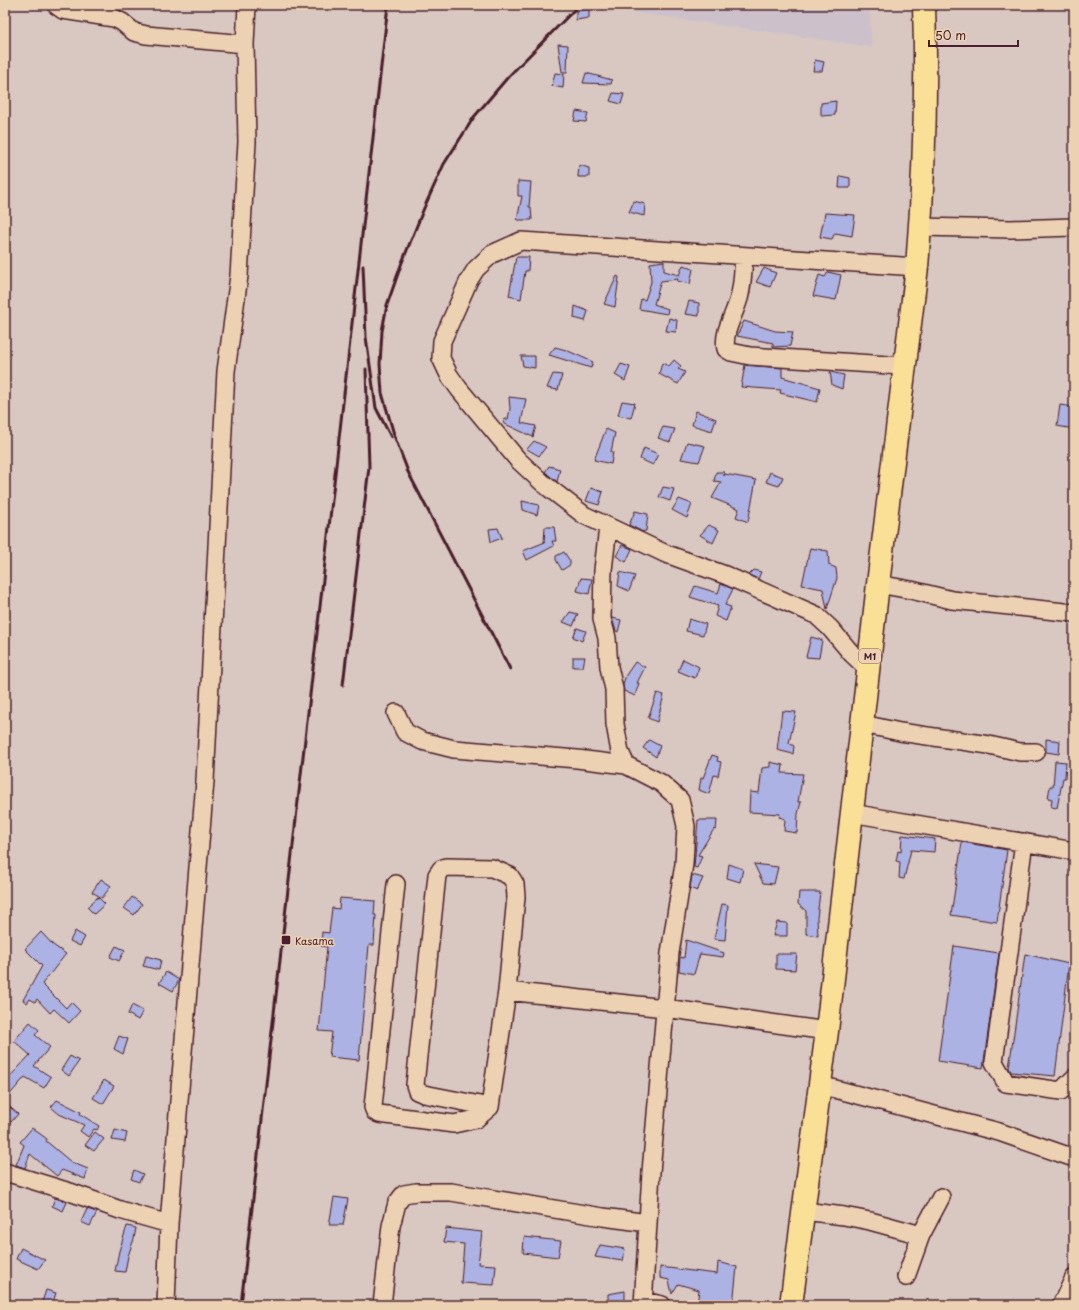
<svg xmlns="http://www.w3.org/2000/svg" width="1079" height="1310" viewBox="0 0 1079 1310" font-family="'Playpen Sans',sans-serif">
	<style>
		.built { fill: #ccc1cb }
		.building { fill: #acb2e3; stroke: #4a1f2b }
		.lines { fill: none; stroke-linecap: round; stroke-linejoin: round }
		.minor-casing { stroke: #4a1f2b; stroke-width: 20 }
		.major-casing { stroke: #4a1f2b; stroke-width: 25 }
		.minor { stroke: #ecd1b3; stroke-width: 17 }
		.major { stroke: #f9e096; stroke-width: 22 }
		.rail { stroke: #4a1f2b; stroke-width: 3 }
		.poi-dot { fill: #4a1f2b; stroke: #ecd1b3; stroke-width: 1.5 }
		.labels { text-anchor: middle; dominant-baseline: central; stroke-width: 3; stroke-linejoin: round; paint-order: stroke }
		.shield { fill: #ecd1b3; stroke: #7b5454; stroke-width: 1 }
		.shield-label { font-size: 9px; font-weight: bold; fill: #4a1f2b }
		.poi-label { font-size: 10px; fill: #4a1f2b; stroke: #ecd1b3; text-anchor: start }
	</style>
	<rect width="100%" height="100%" fill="#d9c8c1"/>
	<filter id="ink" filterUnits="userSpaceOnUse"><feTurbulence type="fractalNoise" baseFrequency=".025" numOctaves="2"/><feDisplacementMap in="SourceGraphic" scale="8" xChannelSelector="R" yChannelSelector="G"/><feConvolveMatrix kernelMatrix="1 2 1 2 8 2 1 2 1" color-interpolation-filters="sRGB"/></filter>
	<g filter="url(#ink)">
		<!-- built -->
		<path class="built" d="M582 5H869L872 47Z"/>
		<!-- building -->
		<path class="building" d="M589 9V18L576 20V11Z
			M558 44 568 45 567 72H562Z
			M815 60 824 62 822 71H813Z
			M555 73 564 74 563 88 552 86Z
			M586 73 612 80 611 84 583 83Z
			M613 93 624 94 621 104 610 101Z
			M836 101 835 115 821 116V103Z
			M576 111 588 113 586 122 574 121Z
			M579 165 589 168V177H578Z
			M840 176 850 178V188H839Z
			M518 181 531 182 529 207H531L532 220H517L522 196H518Z
			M634 201 645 204 644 216 629 212Z
			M825 213 855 215 852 236 835 233 832 239 820 237Z
			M516 257H529L528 271H525L521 299 509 296Z
			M664 261V271L679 275 683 265 693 269 690 284 677 281 678 279 661 281 654 304 668 309 667 314 639 309 641 299 645 300 651 282 650 263Z
			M764 268 776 273 770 287 756 282Z
			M828 272 841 275 836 300 813 296 819 275 825 277Z
			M617 276 619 277 615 307 604 304Z
			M689 301 699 303V316L685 314Z
			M575 306 588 311 585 321 574 318Z
			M669 318 677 320 676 332 666 331Z
			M744 321 775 331 793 332 790 346 773 347V343L737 336Z
			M555 347 566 350 593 362 591 368 549 355Z
			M521 356H535V368L523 366Z
			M674 360 681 366 678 369 685 372 678 384 659 374 662 363 669 366Z
			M621 364 630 367 625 381 615 375Z
			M745 365 782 368V377L820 388 817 402 780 393 781 390 741 387Z
			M830 372 844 375 842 389 832 385Z
			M553 374 562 375 558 390 547 388Z
			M509 397 526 399 521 423 536 426 533 437 503 423 505 419H508L510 409Z
			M622 401 635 403 631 418 618 415Z
			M1060 405 1074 407V429L1057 426Z
			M696 411 716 419 712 431 692 425Z
			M663 427 675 429 670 442 658 438Z
			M606 429 615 433 611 452H613L611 464 594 460Z
			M534 441 546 447 539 456 527 449Z
			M687 442 705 446 699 462 681 459Z
			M644 448 658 454 653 465 640 459Z
			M549 466 560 469 557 482 545 472Z
			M716 472H724V476L725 474 756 480 748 522 736 517 739 509 712 498 721 482 714 481Z
			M770 472 783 477 779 486 766 482Z
			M663 487 674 489 670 501 659 497Z
			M591 488 603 492 599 505 586 501Z
			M679 499 692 504 687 518 672 510Z
			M522 501 539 505 537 515 523 510Z
			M635 511 648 514 646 531H644L643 532 629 525Z
			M709 525 719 530 713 543 700 535Z
			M545 527H554L556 541H552L554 546 527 560 523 551 545 542H544Z
			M498 528 502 538 491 542 489 529Z
			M622 545 632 549 626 562 616 556Z
			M810 548 828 551 829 565 836 568 837 578 827 609 823 589 802 585Z
			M564 552 570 561V565L562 570 556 560V556Z
			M754 570 761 572 758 579 749 575Z
			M620 572 635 576 629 591 618 586Z
			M581 578 592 579 589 594 577 591Z
			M721 584 733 589 725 605 731 607 726 621 715 616 718 606 690 597 695 586 718 593Z
			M570 612 578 614 573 626 563 622Z
			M612 618 621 620 618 632 616 631Z
			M689 619 706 624 703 635 686 631Z
			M577 628 586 631 582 641 573 637Z
			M811 637 822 640 819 658 806 657Z
			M573 657H585L583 667H573Z
			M683 659 699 667 695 678 678 671Z
			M635 662 645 667 637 683H639L635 696 624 691 623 684 626 675Z
			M657 693 664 695 657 722 648 718Z
			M782 711 796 712 789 743 794 746 793 754 777 750Z
			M1046 739 1060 741 1059 754 1046 752Z
			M649 740 660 746 656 757 643 748Z
			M712 755 718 757 717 761 721 762 718 776 714 775 709 794 699 790 701 778H703Z
			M1055 761 1066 762 1065 778H1063L1057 808 1051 807 1052 799 1048 798 1050 786H1053Z
			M770 762 783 765 782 773 803 774 798 802H801L798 814 797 833 784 831 785 819 779 817 780 814 749 812 750 792 759 793 762 768 770 767Z
			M698 820H717L716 830 714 829 698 855 702 856 697 868 694 867Z
			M902 835 935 839 934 852 911 850 904 879 899 878 900 862 896 861 898 851 901 852Z
			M962 842 1007 850 997 922 951 915Z
			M729 864 743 869 740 882 727 878Z
			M754 864 778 867 774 884 763 883Z
			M692 875 703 878 697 891 690 888Z
			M101 879 111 886 102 898 92 892Z
			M799 892H820L817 918 818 936 806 934V911L798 904Z
			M98 897 105 904 94 914 87 907Z
			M132 897 142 904 134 915 124 908Z
			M340 898 375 901 374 915H376L374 945H369L359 1060 329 1057 332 1032 319 1031 327 947 321 946 322 932 329 933 332 908 339 909Z
			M722 904 728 905 725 940 714 939Z
			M777 922 787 923V936H773Z
			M75 931 85 937 80 946 70 941Z
			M41 932 53 945 66 954 42 984 66 1008 71 1002 80 1011 69 1023 54 1009 50 1013 37 999 35 1002 30 999 27 1003 23 1000 42 966 25 949Z
			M686 940 724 953 723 957 700 954 694 974 679 971 680 957 684 958Z
			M116 946 125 950 119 961 110 957Z
			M954 946 999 953 983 1068 938 1061Z
			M776 954H797L795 970 776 969Z
			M1025 954 1069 964 1055 1076 1011 1072 1009 1068Z
			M146 956 161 960 159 970 143 966Z
			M166 972 179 980 173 991 159 983Z
			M132 1005 143 1011 138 1020 128 1014Z
			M30 1022 39 1030 35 1035 50 1047 34 1066 51 1077 44 1088 25 1077 5 1100V1082L30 1055 14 1041Z
			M119 1036 128 1039 123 1054 114 1049Z
			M70 1056 79 1061 69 1076 61 1070Z
			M104 1080 114 1086 103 1104 93 1098Z
			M57 1100 81 1112 80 1114 99 1126 97 1130 94 1129 88 1137 80 1131 84 1125 59 1114 51 1107Z
			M5 1103 18 1114 11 1122 5 1119Z
			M32 1128 47 1139 46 1141 71 1162 88 1169 85 1179 62 1170 57 1176 30 1154 25 1168 16 1165 24 1145 20 1142Z
			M115 1130 127 1133 125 1142 112 1140Z
			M95 1132 104 1139 94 1151 85 1145Z
			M134 1170 143 1174 139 1182 131 1179Z
			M334 1197 348 1199 343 1225H329Z
			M55 1198 67 1202 63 1211 52 1206Z
			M87 1209 97 1212 90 1226 81 1222Z
			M127 1226 136 1228 134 1239 128 1256 125 1272 115 1271 119 1251Z
			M446 1228 482 1232 478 1264 496 1265 494 1285 461 1283 464 1244 444 1242Z
			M524 1237 561 1241 558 1257 523 1253Z
			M600 1245 625 1249 623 1261 595 1257Z
			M21 1248 45 1260 38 1269 16 1259Z
			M718 1262 737 1267 733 1305H697L699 1290 678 1284 672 1294 669 1280 660 1278V1267L717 1274Z
			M46 1290 56 1293 52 1305 42 1302Z
			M625 1291V1305H608V1294Z"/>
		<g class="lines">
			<defs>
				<path id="minor" d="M56 5 63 10 114 18 122 22 134 32 146 35 245 44
					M920 227 1011 229 1074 227
					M744 256C743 268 743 281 740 294 737 311 722 331 726 349L731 352 750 356 904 366
					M608 527 603 570 602 619 607 638 609 667 614 689 615 724 620 752 626 765
					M878 584 911 590 952 600 1074 613
					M869 670 852 654 830 628 816 615 725 575 664 553 584 515 544 484 518 460 459 389 449 375 441 358 442 341 469 280 476 269 492 254 521 241 917 267
					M396 713 405 732 422 741 454 749 577 759 626 765 661 783 680 800 686 826 684 864 670 953 651 1172 648 1223
					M863 724 900 732 989 745 1020 752H1036
					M852 815H863L1074 851
					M1024 842 994 1062 1006 1083 1061 1091 1074 1078
					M396 884 373 1107 375 1112 379 1114 454 1124 476 1119 490 1107 507 991 516 897 515 884 510 876 492 868 446 867 441 869 437 875 415 1085 417 1091 424 1094 490 1107
					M507 991 665 1008 827 1031
					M820 1085 999 1132 1074 1158
					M5 1172 70 1192 120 1210 169 1224
					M804 1211 844 1216 870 1221 921 1235 906 1277
					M921 1235 941 1197
					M644 1301 662 1305
					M166 1305 169 1224 205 781 226 371 239 276 247 142 245 44 247 5
					M382 1305 391 1226 397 1203 404 1194 416 1192H451L603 1217 648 1223 643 1305
					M1061 1305 1074 1278"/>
				<path id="major" d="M791 1305 827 1031 878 584 917 267C924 180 927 92 924 5"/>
			</defs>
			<!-- minor casing -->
			<use href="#minor" class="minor-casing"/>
			<!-- major casing -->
			<use href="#major" class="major-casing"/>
			<!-- minor -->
			<use href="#minor" class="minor"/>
			<!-- major -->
			<use href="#major" class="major"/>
			<!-- rail -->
			<path class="rail" d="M363 266 366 337 376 408 391 437
				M407 470 510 669
				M409 474 395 438 382 393 380 364 382 331 387 305 401 265 424 208 444 164 474 117 508 77 579 5
				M343 685 369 467 366 369
				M241 1305 388 5"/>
		</g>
	</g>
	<!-- markers -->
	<rect class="poi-dot" x="281" y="935" width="10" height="10" rx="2"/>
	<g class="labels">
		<!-- shield labels -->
		<rect class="shield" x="859" y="649" width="22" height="14" rx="3"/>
		<g class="shield-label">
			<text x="870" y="656">M1</text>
		</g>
		<!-- poi labels -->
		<g class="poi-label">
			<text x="295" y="940">Kasama</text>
		</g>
	</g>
	<!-- margin -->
	<rect width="1079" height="1310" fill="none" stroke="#ecd1b3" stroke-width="20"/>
	<rect x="10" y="10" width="1059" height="1290" fill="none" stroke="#4a1f2b" stroke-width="1.5" filter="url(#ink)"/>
	<!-- scale -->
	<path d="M929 40v6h89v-6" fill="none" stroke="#4a1f2b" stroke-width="2"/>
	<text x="935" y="40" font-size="12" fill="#4a1f2b" stroke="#ecd1b3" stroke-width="3" paint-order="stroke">50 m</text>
</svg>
